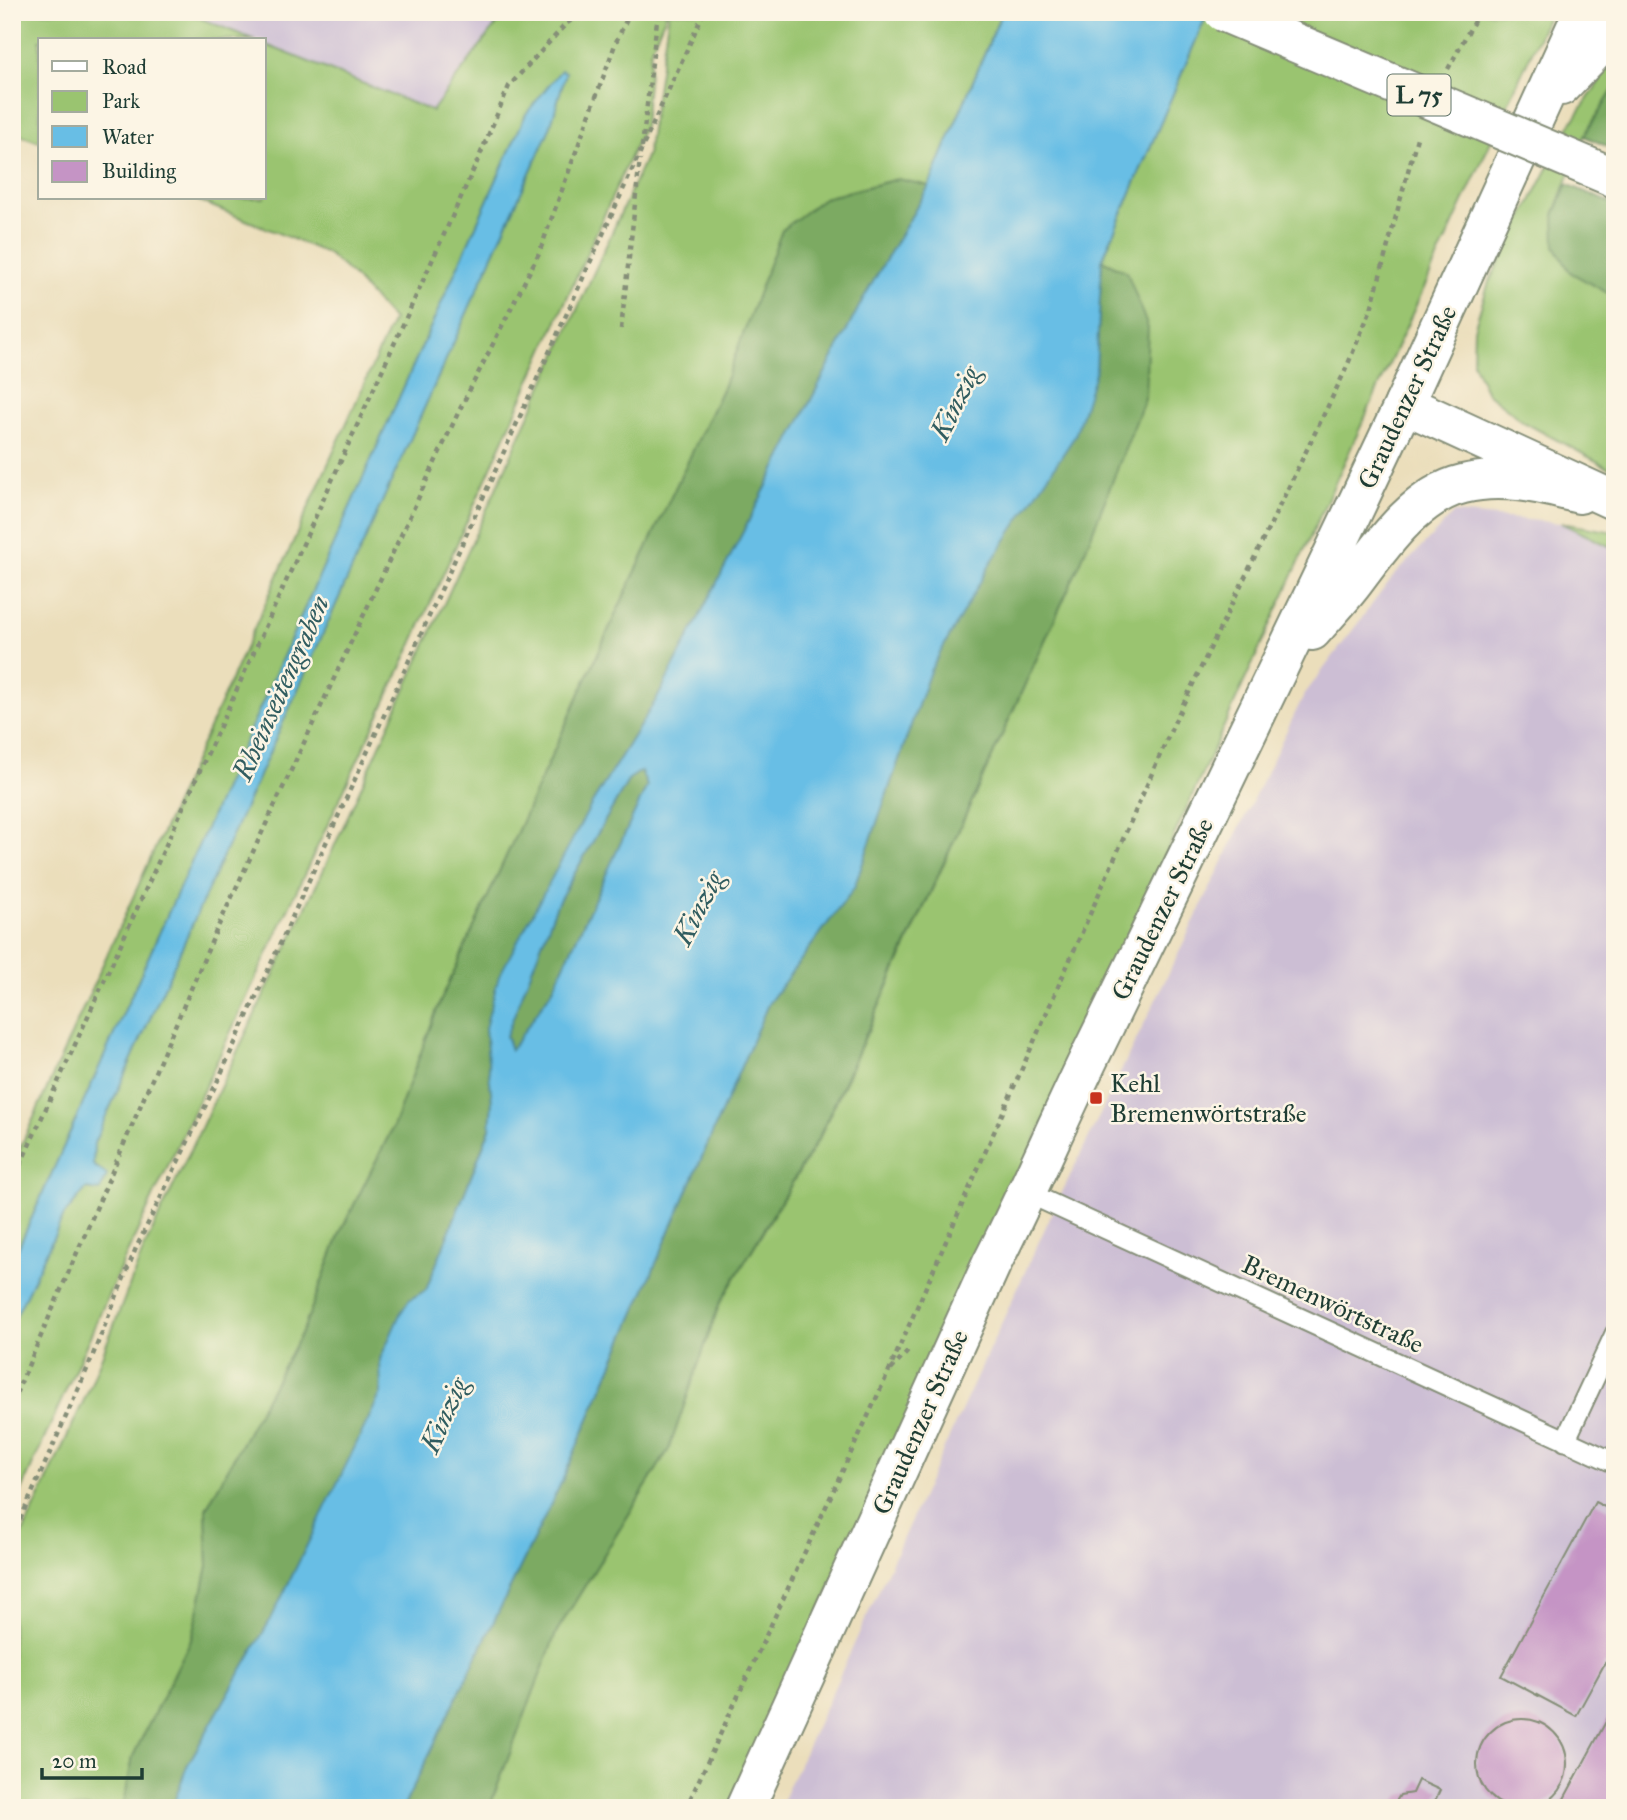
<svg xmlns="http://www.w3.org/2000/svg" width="1627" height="1820" viewBox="0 0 1627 1820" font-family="'IM FELL Great Primer',serif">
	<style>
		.industrial { fill: #ccbed4 }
		.green { fill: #9ac470; stroke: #5c8052; stroke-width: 2 }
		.forest { fill: #7baa62; stroke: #4d744b; stroke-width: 2 }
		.water { fill: #68bee5; stroke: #447e8c; stroke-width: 2; fill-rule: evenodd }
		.building { fill: #c594c5 }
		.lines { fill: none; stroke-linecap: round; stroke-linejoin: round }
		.lane-casing { stroke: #858e78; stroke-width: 23 }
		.secondary-casing { stroke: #858e78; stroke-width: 42 }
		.primary-casing { stroke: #858e78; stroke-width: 42 }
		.path { stroke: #858e78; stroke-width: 4.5; stroke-dasharray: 5 5; stroke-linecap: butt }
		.lane { stroke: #fff; stroke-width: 19 }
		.secondary { stroke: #fff; stroke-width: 38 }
		.primary { stroke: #fff; stroke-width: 38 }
		.primary-bridge-casing { stroke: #858e78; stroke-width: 42; stroke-linecap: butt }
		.primary-bridge { stroke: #fff; stroke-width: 38 }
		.poi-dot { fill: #c8321e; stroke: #fcf5e5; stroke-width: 2.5 }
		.labels { text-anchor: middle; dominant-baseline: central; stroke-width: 5; stroke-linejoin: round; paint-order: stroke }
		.shield { fill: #fcf5e5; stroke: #617469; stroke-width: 2 }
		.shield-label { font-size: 24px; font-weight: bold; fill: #1f3d34 }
		.street-label { font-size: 26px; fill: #1f3d34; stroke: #fcf5e5 }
		.poi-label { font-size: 26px; fill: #1f3d34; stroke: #fcf5e5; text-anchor: start }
		.water-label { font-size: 28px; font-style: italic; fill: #315d60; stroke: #fcf5e5 }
	</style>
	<rect width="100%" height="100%" fill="#fcf5e5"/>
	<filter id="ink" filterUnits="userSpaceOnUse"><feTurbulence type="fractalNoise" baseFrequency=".0143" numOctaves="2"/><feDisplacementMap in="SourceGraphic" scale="14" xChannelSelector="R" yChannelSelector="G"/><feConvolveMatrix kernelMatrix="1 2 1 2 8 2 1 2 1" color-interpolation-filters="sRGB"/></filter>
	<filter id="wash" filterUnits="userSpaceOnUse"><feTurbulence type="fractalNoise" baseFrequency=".00686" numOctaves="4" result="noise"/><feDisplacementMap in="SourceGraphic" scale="28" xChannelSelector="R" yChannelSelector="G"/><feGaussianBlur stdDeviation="1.57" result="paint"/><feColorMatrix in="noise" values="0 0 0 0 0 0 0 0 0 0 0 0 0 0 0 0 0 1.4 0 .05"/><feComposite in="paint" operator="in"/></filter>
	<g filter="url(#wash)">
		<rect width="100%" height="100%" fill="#ebdebb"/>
		<!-- industrial -->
		<path class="industrial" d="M184 12H508L492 30 432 111 264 44V40H255Z
			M1454 513 1561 523 1615 549V1808H779L1052 1213 1304 695 1391 579Z"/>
		<!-- green -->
		<path class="green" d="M12 12H184L255 40H40V142L12 132Z
			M508 12H667L651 49 644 126 407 655 129 1249 12 1511V1324L64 1215 86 1189 94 1190 101 1170 93 1165 94 1143 550 128 566 72 561 71 526 114 12 1262V1166L393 320 352 275 327 253 192 198H264V44L432 111 492 30Z
			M669 12H1002L929 186 897 179 824 198 782 231 724 385 618 609 438 1007 393 1127 341 1231 304 1328 206 1509 208 1566 193 1636 133 1756 123 1808H12V1557L89 1389 145 1246 324 869 647 155Z
			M1208 12H1550L730 1808H489L557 1631 669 1449 719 1305 820 1137 1081 561 1145 398 1127 272 1102 260Z
			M1615 58V87L1584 136 1554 215 1570 272 1615 297V471L1525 423 1487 393 1473 363 1474 329 1489 282 1571 124Z
			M1561 523 1615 532V549Z"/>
		<!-- forest -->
		<path class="forest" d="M1615 87V150L1584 136Z
			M898 179 929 186 863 299 659 695 591 805 485 1028 492 1102 490 1128 426 1290 409 1300 380 1359 382 1393 273 1615 187 1766 172 1808H123L133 1756 193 1636 208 1566 206 1509 304 1328 341 1231 393 1127 438 1007 618 609 724 385 782 230 824 198Z
			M1567 184 1615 205V297L1570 272 1555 246 1554 215Z
			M1102 260 1127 272 1148 328 1145 398 1081 561 819 1137 719 1305 669 1449 557 1631 489 1808H403L562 1481 768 1004 854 888 930 671 1096 370Z
			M641 771 647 786 553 989 511 1051 506 1036 558 902 629 779Z"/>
		<!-- water -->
		<path class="water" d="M1002 12H1208L1102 260 1096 370 1075 436 992 561 930 671 854 888 768 1004 562 1481 403 1808H172L187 1766 273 1615 381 1393 380 1359 400 1314 409 1300 426 1290 490 1129 492 1102 485 1028 499 976 591 805 659 695 863 299 929 186ZM641 771 647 786 553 989 511 1050 506 1036 558 902 629 779Z
			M561 70 566 72 550 128 94 1143 93 1165 107 1175 100 1191 86 1189 64 1215 12 1324V1262L526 114Z"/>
		<g id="blocks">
			<!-- building -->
			<path class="building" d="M1595 1502 1615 1512V1669L1605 1663 1576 1716 1501 1676Z
				M1615 1705V1792L1606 1808H1559Z
				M1477 1764a45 45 0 1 1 90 0a45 45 0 1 1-90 0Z
				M1418 1780 1440 1790 1433 1805 1426 1808H1392L1400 1795 1412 1793Z
				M1476 1802 1498 1808H1454L1464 1803Z"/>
		</g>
	</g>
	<g filter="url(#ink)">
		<use href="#blocks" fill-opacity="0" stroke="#858e78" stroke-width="2"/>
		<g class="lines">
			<defs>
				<path id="lane" d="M1028 1193 1615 1463
					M1565 1441 1615 1334"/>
				<path id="secondary" d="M1312 631C1326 615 1341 599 1354 582 1381 546 1416 495 1463 484 1502 474 1541 484 1579 494
					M745 1808 991 1265C1028 1193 1059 1119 1095 1046 1199 833 1303 619 1404 404"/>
				<path id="primary" d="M1583 12 1404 404 1615 501
					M1561 86 1615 30"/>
			</defs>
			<!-- lane casing -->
			<use href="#lane" class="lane-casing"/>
			<!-- secondary casing -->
			<use href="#secondary" class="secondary-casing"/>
			<!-- primary casing -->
			<use href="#primary" class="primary-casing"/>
			<!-- path -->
			<path class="path" d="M1448 69 1479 12
				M642 147 658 12
				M621 329 640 159
				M12 1183 477 162 509 86 566 24 582 12
				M891 1370 911 1348
				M12 1403 216 931 459 411 539 253 616 42 630 12
				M12 1538 88 1367 136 1248 219 1078 704 12
				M686 1808 888 1373 1175 721 1345 371 1371 309 1418 134"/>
			<!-- lane -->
			<use href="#lane" class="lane"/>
			<!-- secondary -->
			<use href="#secondary" class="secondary"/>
			<!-- primary -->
			<use href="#primary" class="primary"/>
			<defs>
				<path id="primary-bridge" d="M1223 12 1615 178"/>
			</defs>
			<!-- primary-bridge casing -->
			<use href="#primary-bridge" class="primary-bridge-casing"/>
			<!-- primary-bridge -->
			<use href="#primary-bridge" class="primary-bridge"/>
		</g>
	</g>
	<!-- markers -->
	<rect class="poi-dot" x="1089" y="1091" width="14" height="14" rx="3.5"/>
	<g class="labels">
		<!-- shield labels -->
		<rect class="shield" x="1387.5" y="74.5" width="63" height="41" rx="5"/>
		<g class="shield-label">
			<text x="1419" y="95">L 75</text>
		</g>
		<!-- street labels -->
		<g class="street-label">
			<text transform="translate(1407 397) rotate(-65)">Graudenzer Straße</text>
			<text transform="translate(1162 909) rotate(-64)">Graudenzer Straße</text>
			<text transform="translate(1333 1304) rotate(25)">Bremenwörtstraße</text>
			<text transform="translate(920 1422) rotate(-66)">Graudenzer Straße</text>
		</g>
		<!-- poi labels -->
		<g class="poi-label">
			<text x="1110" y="1083">Kehl<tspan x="1110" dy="30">Bremenwörtstraße</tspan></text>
		</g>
		<!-- water labels -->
		<g class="water-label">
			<text transform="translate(955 403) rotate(-64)">Kinzig</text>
			<text transform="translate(281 688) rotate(-66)">Rheinseitengraben</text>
			<text transform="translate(698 908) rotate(-63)">Kinzig</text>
			<text transform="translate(444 1415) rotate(-66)">Kinzig</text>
		</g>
	</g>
	<!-- margin -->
	<rect width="1627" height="1820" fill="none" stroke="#fcf5e5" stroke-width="42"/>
	<!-- legend -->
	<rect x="38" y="38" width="228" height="161" fill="#fcf5e5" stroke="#a4ab9e" stroke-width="2"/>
	<rect x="52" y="61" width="35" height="10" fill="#ffffff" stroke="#a4ab9e" stroke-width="2"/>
	<text x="102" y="74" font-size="21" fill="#1f3d34">Road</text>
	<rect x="52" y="91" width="35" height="21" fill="#9ac470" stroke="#a4ab9e" stroke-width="2"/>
	<text x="102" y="108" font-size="21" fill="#1f3d34">Park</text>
	<rect x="52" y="126" width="35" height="21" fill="#68bee5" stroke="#a4ab9e" stroke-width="2"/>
	<text x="102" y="144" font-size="21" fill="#1f3d34">Water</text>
	<rect x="52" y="161" width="35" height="21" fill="#c594c5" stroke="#a4ab9e" stroke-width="2"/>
	<text x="102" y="178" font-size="21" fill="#1f3d34">Building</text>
	<!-- scale -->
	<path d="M42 1768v10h100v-10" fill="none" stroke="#1f3d34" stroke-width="3.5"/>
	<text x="52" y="1768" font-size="21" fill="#1f3d34" stroke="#fcf5e5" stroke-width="5" paint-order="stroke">20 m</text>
</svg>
